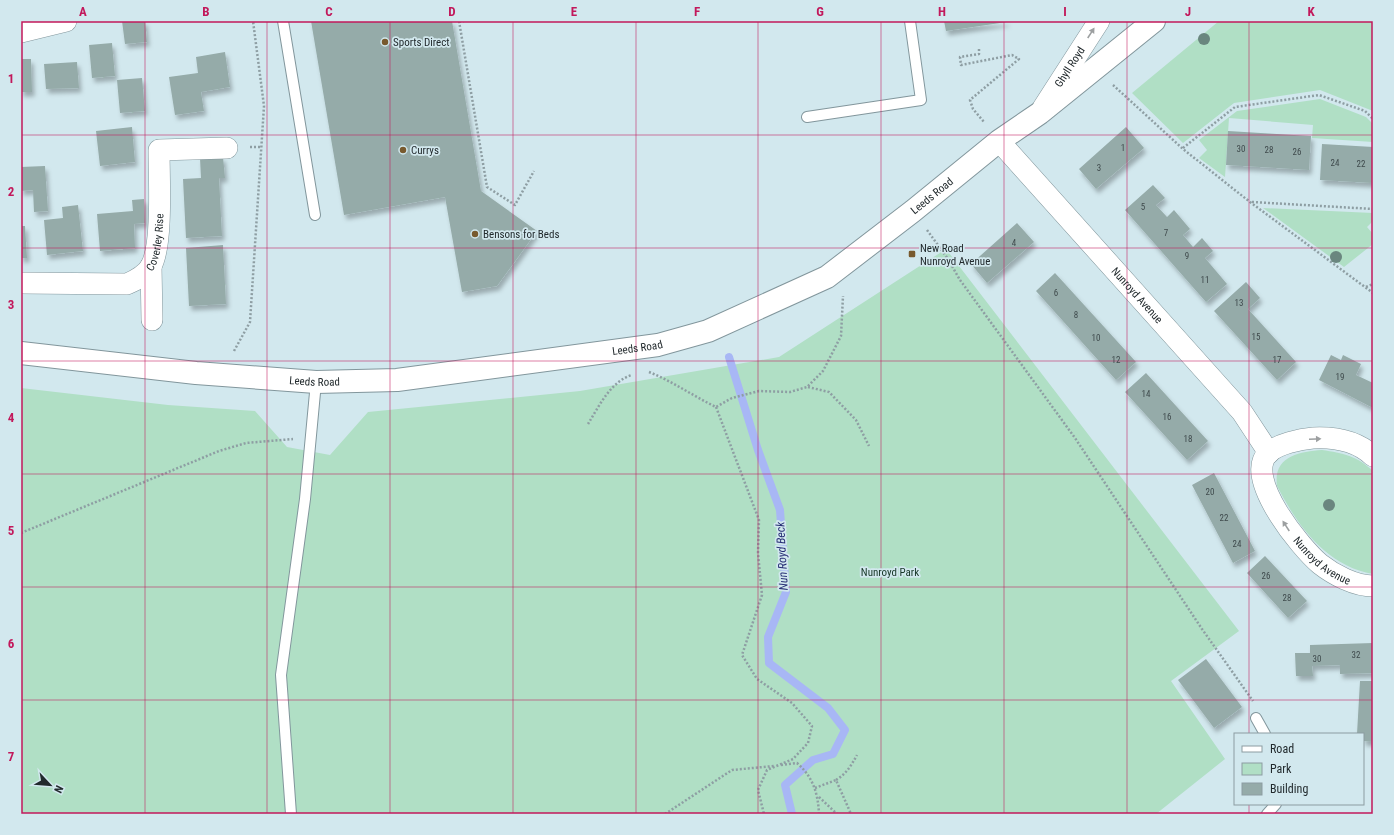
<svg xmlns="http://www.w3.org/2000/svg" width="1394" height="835" viewBox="0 0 1394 835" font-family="'Roboto Condensed',sans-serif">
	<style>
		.green { fill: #b0dfc5 }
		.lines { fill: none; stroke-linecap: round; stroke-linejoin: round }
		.stream { stroke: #a8b7f5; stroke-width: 8 }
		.building { fill: #95aba9; filter: url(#shadow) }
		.service-casing { stroke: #82969c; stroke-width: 12 }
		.minor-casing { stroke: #82969c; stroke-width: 22 }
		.primary-casing { stroke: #82969c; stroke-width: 24 }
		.path { stroke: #8e9ea3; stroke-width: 2.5; stroke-dasharray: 2 2; stroke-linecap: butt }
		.service { stroke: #fff; stroke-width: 10 }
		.minor { stroke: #fff; stroke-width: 21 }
		.primary { stroke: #fff; stroke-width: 22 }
		.tree { fill: #6a867f }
		.oneway { fill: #9c9fa0 }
		.grid { fill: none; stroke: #c2185b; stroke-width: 1; stroke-opacity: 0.55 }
		.poi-dot { fill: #785a2e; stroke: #d2e8ee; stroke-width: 1.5 }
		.labels { text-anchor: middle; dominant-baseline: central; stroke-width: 3.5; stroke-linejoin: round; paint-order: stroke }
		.number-label { font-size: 9px; fill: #3f4a4c }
		.poi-label { font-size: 11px; fill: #222a2d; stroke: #d2e8ee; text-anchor: start }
		.street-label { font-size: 11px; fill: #222a2d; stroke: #d2e8ee }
		.park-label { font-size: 11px; fill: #153525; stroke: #d2e8ee }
		.water-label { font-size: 12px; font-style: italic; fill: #272e75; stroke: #d2e8ee }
		.neatline { fill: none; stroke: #c2185b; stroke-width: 1.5 }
		.grid-label { font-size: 13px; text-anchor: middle; font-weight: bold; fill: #c2185b }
	</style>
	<defs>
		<filter id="shadow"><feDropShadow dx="2.5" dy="4.5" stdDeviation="2" flood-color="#0004"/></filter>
	</defs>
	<rect width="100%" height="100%" fill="#d2e8ee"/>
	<!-- green -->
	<path class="green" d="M1219 21H1373V111L1320 90 1234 103 1183 143 1132 93Z
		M1320 99 1366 117 1373 124V142L1312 138 1313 125 1229 118 1225 177 1199 158 1207 150 1199 140 1237 111Z
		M1263 208 1373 213V221L1367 227 1373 234V244L1344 267Z
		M946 249 1239 631 1171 681 1225 759 1156 814H21V388L168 405 255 411 287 447 330 455 368 412 580 391 779 357Z
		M1322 450C1343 453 1357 456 1373 471V574C1326 566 1297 525 1277 486 1273 456 1299 452 1322 450Z"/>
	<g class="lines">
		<!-- stream -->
		<path class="stream" d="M729 357 758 450 780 510 786 592 768 637 769 663 828 708 845 730 833 754 813 760 785 785 792 814"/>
	</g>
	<!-- building -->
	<path class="building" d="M122 21H145L147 42 125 44Z
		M311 21H452L481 191 537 231 497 286 462 292 445 197 344 215Z
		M944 21H1007V22L946 31Z
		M112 43 115 76 92 78 89 45Z
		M225 52 230 87 201 92 204 111 175 115 169 77 198 73 196 57Z
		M21 59H31L32 92H21Z
		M77 62 79 88 46 89 44 64Z
		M142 78 145 111 120 113 117 80Z
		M132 127 135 162 100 166 96 131Z
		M1126 127 1144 148 1096 189 1079 169Z
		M1228 131 1311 136 1309 170 1226 165Z
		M1322 144 1373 147V183L1320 180Z
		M223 157 225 178H219L222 236 186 238 183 179 201 178 200 158Z
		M45 166 48 211 34 212 33 190 21 191V167Z
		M1153 185 1165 198 1156 205 1167 217 1174 210 1190 229 1183 235 1193 247 1202 238 1213 251 1205 258 1227 284 1206 302 1125 210Z
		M144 199 145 223 134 224 135 248 100 251 97 214 133 211 132 200Z
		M78 205 83 251 47 255 44 220 63 218 62 207Z
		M1017 223 1034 242 987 283 971 264Z
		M21 226H25L27 258H21Z
		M223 245 226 304 189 306 186 248Z
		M1055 273 1136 362 1116 380 1036 291Z
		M1246 282 1260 298 1248 309 1296 362 1277 380 1214 311Z
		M1331 355 1341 360 1343 355 1361 364 1356 375 1373 383V408L1319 380Z
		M1146 373 1208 441 1187 460 1125 392Z
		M1214 473 1255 551 1233 563 1192 485Z
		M1265 556 1307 601 1288 618 1247 573Z
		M1373 643V673L1340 674V665L1312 666 1313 676H1296L1295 653H1310V645Z
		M1206 659 1242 707 1214 728 1178 680Z
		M1360 681H1373V742L1363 741V734H1357Z"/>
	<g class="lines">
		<defs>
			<path id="service" d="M283 21 315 215
				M807 117 921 100 910 21
				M1256 718 1265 734
				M291 814 281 675 305 499 316 382
				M1267 814 1276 804"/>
			<g id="minor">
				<path d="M21 32 66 21"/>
				<path id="s1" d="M1043 108 1099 21"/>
				<path id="s2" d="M999 141 1242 412 1269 453"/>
				<path d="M151 266 152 320"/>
				<path id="s3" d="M21 283 127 284C136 280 146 275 151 266 163 245 159 177 159 150L227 148"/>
				<path id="s4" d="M1373 456C1357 441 1334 437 1313 438 1300 439 1278 444 1268 453 1243 478 1301 548 1320 564 1334 575 1355 586 1373 586"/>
			</g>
			<g id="primary">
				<path id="s5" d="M21 353 196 373 316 382 397 380 658 345 708 331 827 277 913 211 999 141 1040 113 1154 21"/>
			</g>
		</defs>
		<!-- service casing -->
		<use href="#service" class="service-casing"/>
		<!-- minor casing -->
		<use href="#minor" class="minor-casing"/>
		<!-- primary casing -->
		<use href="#primary" class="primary-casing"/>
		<!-- path -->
		<path class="path" d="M459 21 487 187 515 205 534 171
			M459 22 464 21
			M979 49V54L960 57 961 65 1012 55 1019 59 970 100 973 109 984 122
			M1113 85 1183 149 1250 202 1373 293
			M250 147H261
			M1183 148 1235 107 1319 95 1365 111 1373 119
			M1252 202 1373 209
			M927 230 948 259 960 280 1075 438 1202 629 1253 701
			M1366 287 1373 284
			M234 351 250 322 264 106 253 21
			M649 372C672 381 693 396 716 407L732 398 759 391 790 392 807 387 823 371 841 336 843 296
			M808 387 829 392 856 420 869 446
			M716 407 759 520 758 553 762 595 742 655 757 679 792 703 812 726 808 743 793 759 767 770 758 790 764 814
			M588 424C599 406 611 381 632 375
			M21 533 219 451 246 443 293 439
			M781 765 797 763C813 777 818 793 819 814
			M836 780C846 774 851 766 857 755
			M815 788 836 780 851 814
			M819 797 837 814
			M665 814 732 770 774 766"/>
		<!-- service -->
		<use href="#service" class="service"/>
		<!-- minor -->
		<use href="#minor" class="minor"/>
		<!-- primary -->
		<use href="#primary" class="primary"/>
	</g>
	<!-- trees -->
	<g class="tree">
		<circle cx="1204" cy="39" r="6"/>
		<circle cx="1336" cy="257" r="6"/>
		<circle cx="1329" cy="505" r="6"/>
	</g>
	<!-- one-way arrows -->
	<defs><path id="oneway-solid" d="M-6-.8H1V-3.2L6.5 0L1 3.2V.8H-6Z"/></defs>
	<g class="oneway">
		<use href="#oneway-solid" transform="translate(1091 33) rotate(-57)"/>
		<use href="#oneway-solid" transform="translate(1315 439) rotate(-2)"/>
		<use href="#oneway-solid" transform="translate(1286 526) rotate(-123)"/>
	</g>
	<!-- grid -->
	<path class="grid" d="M145 21V814M267 21V814M390 21V814M513 21V814M636 21V814M758 21V814M881 21V814M1004 21V814M1127 21V814M1249 21V734M21 135H1373M21 248H1373M21 361H1373M21 474H1373M21 587H1373M21 700H1373M1249 804V814"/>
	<!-- markers -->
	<g class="poi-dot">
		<circle cx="385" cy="42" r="4"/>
		<circle cx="403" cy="150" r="4"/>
		<circle cx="475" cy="234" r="4"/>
		<rect x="908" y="250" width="8" height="8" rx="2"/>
	</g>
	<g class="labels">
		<!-- number labels -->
		<g class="number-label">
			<text x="1123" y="148">1</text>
			<text x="1241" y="149">30</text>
			<text x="1269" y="150">28</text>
			<text x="1297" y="152">26</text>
			<text x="1335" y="163">24</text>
			<text x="1361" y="164">22</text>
			<text x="1099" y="168">3</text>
			<text x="1143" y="207">5</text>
			<text x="1166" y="233">7</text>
			<text x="1014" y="243">4</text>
			<text x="1187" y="256">9</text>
			<text x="1205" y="280">11</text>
			<text x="1056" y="293">6</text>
			<text x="1239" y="303">13</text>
			<text x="1076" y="315">8</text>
			<text x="1256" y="337">15</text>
			<text x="1096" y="338">10</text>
			<text x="1116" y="360">12</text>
			<text x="1277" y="360">17</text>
			<text x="1340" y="377">19</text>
			<text x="1146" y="394">14</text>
			<text x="1167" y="417">16</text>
			<text x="1188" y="439">18</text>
			<text x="1210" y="492">20</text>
			<text x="1224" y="518">22</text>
			<text x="1237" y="544">24</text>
			<text x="1266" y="576">26</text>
			<text x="1287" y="598">28</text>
			<text x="1356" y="655">32</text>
			<text x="1317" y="659">30</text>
		</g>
		<!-- poi labels -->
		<g class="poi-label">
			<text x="393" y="42">Sports Direct</text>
			<text x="411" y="150">Currys</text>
			<text x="483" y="234">Bensons for Beds</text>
			<text x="920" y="248">New Road<tspan x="920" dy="13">Nunroyd Avenue</tspan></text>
		</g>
		<!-- street labels -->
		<g class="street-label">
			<text stroke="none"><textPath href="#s1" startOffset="49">Ghyll Royd</textPath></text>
			<text stroke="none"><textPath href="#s5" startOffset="956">Leeds Road</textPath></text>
			<text stroke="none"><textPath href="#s3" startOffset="161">Coverley Rise</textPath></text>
			<text stroke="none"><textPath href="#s2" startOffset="207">Nunroyd Avenue</textPath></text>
			<text stroke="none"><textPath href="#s5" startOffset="620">Leeds Road</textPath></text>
			<text stroke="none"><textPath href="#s5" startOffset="295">Leeds Road</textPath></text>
			<text stroke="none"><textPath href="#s4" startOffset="243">Nunroyd Avenue</textPath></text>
		</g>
		<!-- park labels -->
		<g class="park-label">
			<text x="890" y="572">Nunroyd Park</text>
		</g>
		<!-- water labels -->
		<g class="water-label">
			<text transform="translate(782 556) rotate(-93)">Nun Royd Beck</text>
		</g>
	</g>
	<!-- border -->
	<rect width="1394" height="835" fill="none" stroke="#d2e8ee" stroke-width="44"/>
	<!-- legend -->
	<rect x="1234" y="733" width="130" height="72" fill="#d2e8ee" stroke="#8c9ca1"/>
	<rect x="1242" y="746" width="20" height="6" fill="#ffffff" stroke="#8c9ca1"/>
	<text x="1270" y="753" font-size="12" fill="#222a2d">Road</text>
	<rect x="1242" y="763" width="20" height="12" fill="#b0dfc5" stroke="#8c9ca1"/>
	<text x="1270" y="773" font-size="12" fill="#222a2d">Park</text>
	<rect x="1242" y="783" width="20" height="12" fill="#95aba9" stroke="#8c9ca1"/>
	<text x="1270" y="793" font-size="12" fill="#222a2d">Building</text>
	<!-- north arrow -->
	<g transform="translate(50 785) rotate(116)" stroke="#d2e8ee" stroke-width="3" paint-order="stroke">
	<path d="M0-3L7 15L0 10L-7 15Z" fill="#222a2d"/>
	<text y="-6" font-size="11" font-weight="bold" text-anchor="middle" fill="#222a2d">N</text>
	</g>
	<rect x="22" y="22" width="1350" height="791" class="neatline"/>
	<g class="grid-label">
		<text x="83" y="16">A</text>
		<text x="206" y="16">B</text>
		<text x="329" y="16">C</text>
		<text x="452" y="16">D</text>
		<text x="574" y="16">E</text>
		<text x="697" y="16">F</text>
		<text x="820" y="16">G</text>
		<text x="942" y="16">H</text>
		<text x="1065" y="16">I</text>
		<text x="1188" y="16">J</text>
		<text x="1311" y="16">K</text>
		<text x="11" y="83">1</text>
		<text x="11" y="196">2</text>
		<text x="11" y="309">3</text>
		<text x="11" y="422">4</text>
		<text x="11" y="535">5</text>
		<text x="11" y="648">6</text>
		<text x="11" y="761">7</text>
	</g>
</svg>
